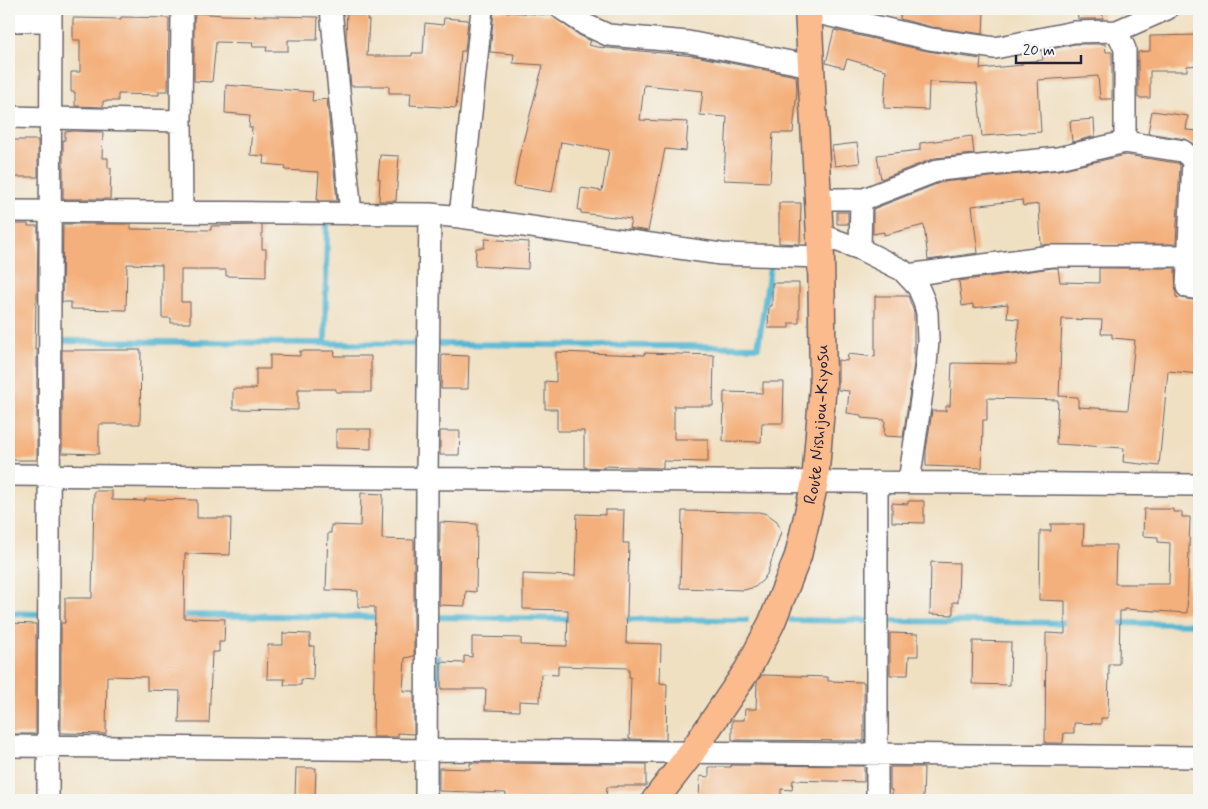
<svg xmlns="http://www.w3.org/2000/svg" width="1208" height="809" viewBox="0 0 1208 809" font-family="Mynerve,sans-serif">
	<style>
		.lines { fill: none; stroke-linecap: round; stroke-linejoin: round }
		.stream { stroke: #52b6d1; stroke-width: 6 }
		.building { fill: #f4b07b; fill-rule: evenodd }
		.minor-casing { stroke: #6a646a; stroke-width: 24 }
		.major-casing { stroke: #6a646a; stroke-width: 29 }
		.minor { stroke: #fff; stroke-width: 21 }
		.major { stroke: #fbbb8d; stroke-width: 26 }
		.labels { text-anchor: middle; dominant-baseline: central; stroke-width: 5; stroke-linejoin: round; paint-order: stroke }
		.street-label { font-size: 18px; fill: #22223b; stroke: #f6f6f2 }
	</style>
	<rect width="100%" height="100%" fill="#f6f6f2"/>
	<filter id="ink" filterUnits="userSpaceOnUse"><feTurbulence type="fractalNoise" baseFrequency=".02" numOctaves="2"/><feDisplacementMap in="SourceGraphic" scale="10" xChannelSelector="R" yChannelSelector="G"/><feConvolveMatrix kernelMatrix="1 2 1 2 8 2 1 2 1" color-interpolation-filters="sRGB"/></filter>
	<filter id="wash" filterUnits="userSpaceOnUse"><feTurbulence type="fractalNoise" baseFrequency=".0096" numOctaves="4" result="noise"/><feDisplacementMap in="SourceGraphic" scale="20" xChannelSelector="R" yChannelSelector="G"/><feGaussianBlur stdDeviation="1.12" result="paint"/><feColorMatrix in="noise" values="0 0 0 0 0 0 0 0 0 0 0 0 0 0 0 0 0 1.4 0 .05"/><feComposite in="paint" operator="in"/></filter>
	<g filter="url(#wash)">
		<rect width="100%" height="100%" fill="#f0e0c2"/>
		<g class="lines">
			<!-- stream -->
			<path class="stream" d="M57 341 420 344
				M325 343 327 223
				M434 344 758 347 770 268
				M9 613 41 614
				M175 615 383 617
				M435 617 575 619
				M620 619 746 620
				M791 620 870 621
				M885 621 1073 623
				M1113 623 1199 624
				M437 711 438 657"/>
		</g>
		<g id="blocks">
			<!-- building -->
			<path class="building" d="M347 9H368L367 20H369L367 56H412V53H423L425 23 443 25 444 18 468 20 465 51H461L456 108 410 105 411 93H389V86H351L346 39Z
				M901 9H978V11H984L983 34 932 27 900 19Z
				M1077 9H1102L1103 19H1078Z
				M494 11 551 15 579 35 591 41 589 45 597 47 695 56 796 76 797 90 793 133H773L770 182 724 180 727 117 700 115 703 91 644 85 640 120 688 122 686 151 665 149 648 231 629 228 631 219 581 213V210H578L581 188 602 191 609 150 561 142 552 192 514 186 519 157 543 65 513 63 514 54 490 52Z
				M196 13 224 15 318 17 317 40H288V51H266L267 47H252L253 43 216 42 212 82 194 81V19Z
				M121 17 169 18 168 91H159V95L118 94V101H103V107L75 106V92H71V72H80V40H73V18L121 19Z
				M834 30 927 51 981 59 980 69 1022 65V62L1043 60 1042 51 1075 44H1105L1106 52H1112V99H1100L1098 76 1038 80 1041 132 982 136 977 84 929 82 928 110 884 108 886 70 847 59 844 68 826 63Z
				M1199 35V65L1187 66V71H1150V98H1138V52L1150 51V36Z
				M226 85 313 92 312 101 327 99 337 201H317L319 172 285 170 286 166 263 164 264 156 250 155 252 127H249L250 115 225 113Z
				M1152 111 1188 116 1186 130 1199 131V148L1185 139 1148 133Z
				M1094 119 1095 136 1072 142 1070 121Z
				M74 131 103 132 102 158H108V168H111L110 199H63V140H65V132Z
				M972 136 974 154 935 158 881 179 877 155 920 150V143Z
				M9 140H38V177H9Z
				M857 143 860 163 835 166 832 146Z
				M380 155 399 156 396 201H379L380 179H378Z
				M1126 155 1177 163 1180 165 1176 244 1041 245 1039 204 1023 206 1022 200 972 206 978 253 928 260 924 225 884 235V232L873 234V209L942 182 1059 170Z
				M779 203H801L800 244 779 243Z
				M837 212H848V224H837Z
				M9 224H28V226H38L37 302H36L35 349H37V460H9Z
				M63 224H131V229L211 230V226L262 225V249H266V277L226 276V270H181V302H190V323H171V318H162V265L127 264 126 310 71 309V302H62Z
				M485 239 529 242 528 269 475 266 476 248H484Z
				M1052 268H1058L1060 282 1099 283V268H1175L1176 297 1199 301V374L1168 371 1159 466 1123 462 1124 448 1056 444 1058 400 987 398V420H983L982 468 926 466V451L932 411H946V406H950L952 363 1016 364 1019 319 1007 318 1008 304 973 308V304L962 306 959 281ZM1062 319 1102 320 1101 334H1112V338L1135 340 1128 410 1078 407V397L1059 396Z
				M772 283H799V323H789V328H768L769 306H772Z
				M875 296H908L914 312V364L903 437 884 436 885 420 861 418V415L847 413 849 391 838 390V360L847 361 848 354 875 357Z
				M62 350H141L140 424H99V454L62 453Z
				M300 351H335L334 356H371V392H336V389H298V410L233 409V389H256V369H270V355L300 356Z
				M556 352 644 355V353L714 355 713 406H674V439H708V462L663 461V468L604 466V468L584 467V431H557V409H545V381L556 382Z
				M442 355 469 356 468 389H441Z
				M763 382H784L783 423H762L761 442 723 441 724 392 763 393Z
				M336 429H371V449L336 448Z
				M440 431H460L459 455H440Z
				M94 491H112V500L145 501V499L197 500V518H231L230 555 185 554 184 618 225 619 224 642H219V652H212L209 723H179L180 691 147 690V677L107 676 106 734 61 733V623H65V598H92Z
				M361 493 383 494 382 539 414 540V656L405 658 403 691H414V734L398 733V737H373L375 607H358V591L326 590 328 533H331V525L360 526Z
				M908 501H924V523L892 522V503L908 504Z
				M1144 509H1173V512H1182V517H1190L1187 613 1124 609V611H1120L1119 664H1109L1108 718H1101V724L1074 723V733H1064L1063 743H1045L1046 633 1065 634V601L1039 600 1040 531H1051V524H1084L1083 545H1116L1115 584H1169L1170 543 1158 542V537L1143 536Z
				M605 510H624L623 543H629L626 643 661 644 660 683 667 684 666 740 629 739 631 677H629V668L558 666V675L541 674 540 702 519 701V711L485 710 486 689H441V662L464 663V656L472 657V637L521 638V645L567 646 568 610 523 609V574L575 576 577 514 605 515Z
				M682 511 759 512 767 514 777 521 781 532 767 574 763 580 755 587 744 590 680 588Z
				M440 522 477 524 476 592 466 591 465 606 439 605Z
				M931 562 959 563 958 602H953V615L930 614Z
				M9 623 36 624V734H9Z
				M283 633 310 634V646H314L313 680 301 679V685H284L285 679H267L268 645H283Z
				M890 633 918 634V656H909L908 675H890Z
				M973 641 1011 642 1010 685 972 684Z
				M762 675 828 677V681L864 682V741L732 740V720H744L745 709H756L757 682Z
				M470 763 646 764V786H617V787H607L606 800H527L506 799V793L439 791V768L470 769Z
				M731 765 864 766V782L793 780 792 790 781 789V798H740V800H699L700 776 709 777V767H731Z
				M890 767H924L923 800 892 799V790H890Z
				M296 768H316L315 798 295 797Z"/>
		</g>
	</g>
	<g filter="url(#ink)">
		<use href="#blocks" fill-opacity="0" stroke="#6a646a" stroke-width="1"/>
		<g class="lines">
			<defs>
				<path id="minor" d="M331 9 351 214
					M562 9 586 25 608 35 688 42 811 66
					M809 11 930 39 995 48 1074 32 1117 31 1167 9
					M9 21H51
					M1117 31 1125 49V142
					M9 117 181 121 182 9
					M181 121 182 212
					M1193 160 1187 287 1199 289
					M817 199H864L939 170 1058 158 1125 142 1183 151 1193 160 1199 161
					M9 211 430 214 460 217 721 254 821 257
					M460 217 482 9
					M819 234 860 249 902 270 918 287 924 301 927 313 928 341 926 365 909 482
					M860 249 861 199
					M907 275 1051 256H1189
					M9 475 1199 485
					M9 746 1199 757
					M48 800 51 9
					M426 800 427 478 430 214
					M877 800V482"/>
				<g id="major">
					<path id="s1" d="M655 800 692 752 748 669 772 622 798 556 815 482 823 384 821 257 808 9"/>
				</g>
			</defs>
			<!-- minor casing -->
			<use href="#minor" class="minor-casing"/>
			<!-- major casing -->
			<use href="#major" class="major-casing"/>
			<!-- minor -->
			<use href="#minor" class="minor"/>
			<!-- major -->
			<use href="#major" class="major"/>
		</g>
	</g>
	<g class="labels">
		<!-- street labels -->
		<g class="street-label">
			<text stroke="none"><textPath href="#s1" startOffset="418">Route Nishijou-Kiyosu</textPath></text>
		</g>
	</g>
	<!-- margin -->
	<rect width="1208" height="809" fill="none" stroke="#f6f6f2" stroke-width="30"/>
	<!-- scale -->
	<path d="M1016 55v8h65v-8" fill="none" stroke="#22223b" stroke-width="2.5"/>
	<text x="1023" y="55" font-size="15" fill="#22223b" stroke="#f6f6f2" stroke-width="4" paint-order="stroke">20 m</text>
</svg>
